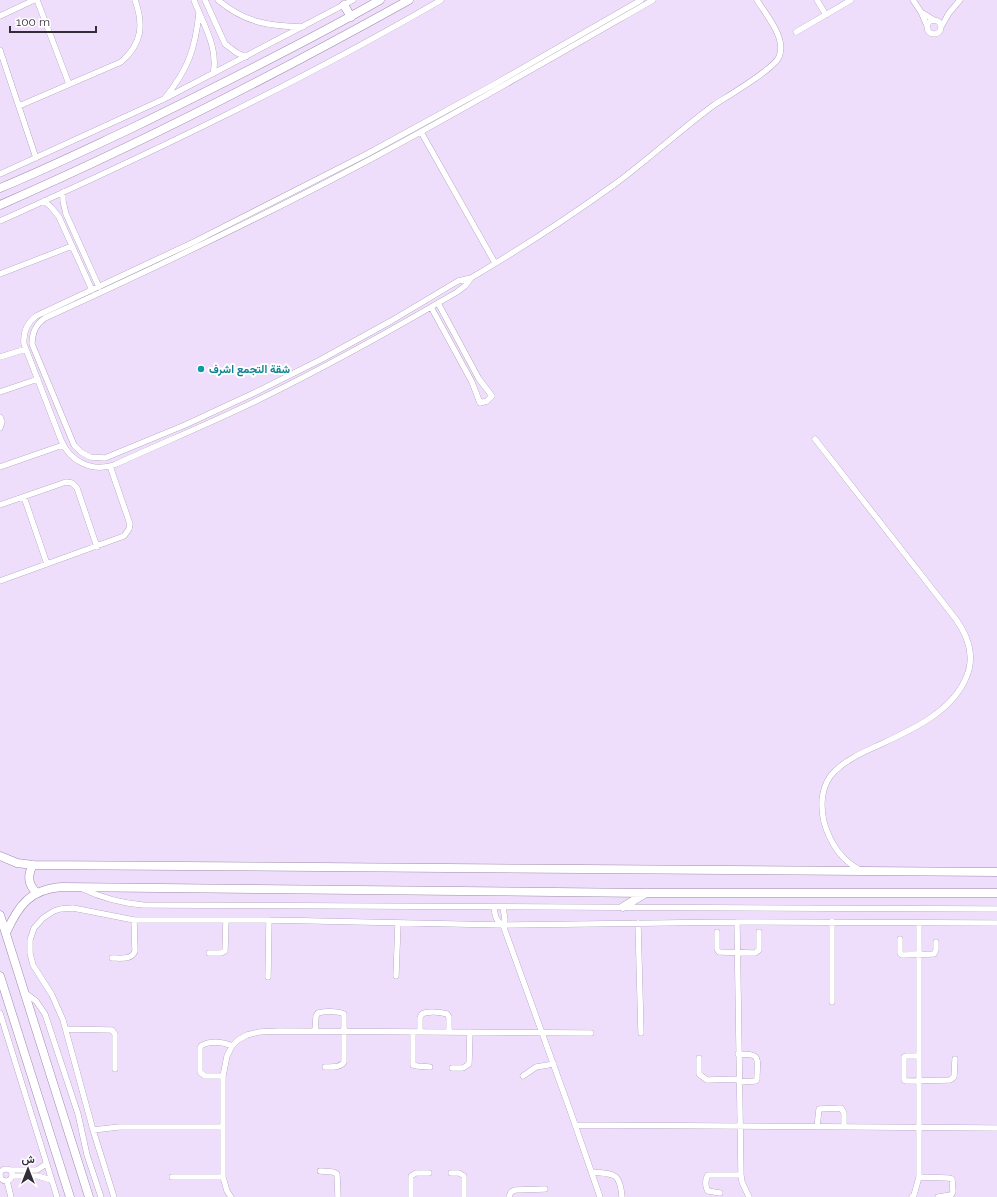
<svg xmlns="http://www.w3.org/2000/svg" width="997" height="1197" viewBox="0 0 997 1197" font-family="Raleway,Vazirmatn,sans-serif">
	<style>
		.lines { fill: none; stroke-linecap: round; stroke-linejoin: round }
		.street-casing { stroke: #9c8ca8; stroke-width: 6 }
		.secondary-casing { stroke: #9c8ca8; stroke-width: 9 }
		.street { stroke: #fff; stroke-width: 5.5 }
		.secondary { stroke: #fff; stroke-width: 8 }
		.culture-dot { fill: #0f9aa8; stroke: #fff; stroke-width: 1.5 }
		.labels { text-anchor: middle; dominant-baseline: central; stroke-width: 4; stroke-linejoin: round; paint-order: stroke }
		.culture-label { font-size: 11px; font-weight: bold; fill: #0d838f; stroke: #fff; text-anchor: start }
	</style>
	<rect width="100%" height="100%" fill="#eeddfb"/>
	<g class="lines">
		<defs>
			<path id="street" d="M37 0 69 84
				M194 0C203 24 219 48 213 74
				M205 0 225 44 237 53 246 57
				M218 0C245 23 269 26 303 27
				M641 0 493 85 367 154 194 242 36 316C27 323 23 333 24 344L61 440C70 462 92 472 114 465 162 443 211 423 258 400 326 367 392 330 457 292L465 286 471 278C520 249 568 218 615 184 649 159 680 130 714 105 728 96 774 69 779 57 787 38 766 15 757 0
				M817 0 826 15
				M913 0 921 12 928 28
				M921 12 934 20
				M0 16 34 0
				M927 27a7 7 0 1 1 14 0a7 7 0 1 1-14 0Z
				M941 27 949 13 960 0
				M796 32 851 0
				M0 50 36 158
				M165 98C188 69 195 50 199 13
				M19 106 121 62C142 44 144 25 135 0
				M421 132 495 263
				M0 174 164 99 353 0
				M63 192V201L66 214 99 287
				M44 201 51 207 59 217 92 290
				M0 221C149 154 300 82 441 0
				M0 274 72 246
				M471 278 458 281 391 321 322 359 254 393 185 425 105 458 90 457 81 452 74 445 32 344C32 332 36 324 45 318 155 268 264 216 371 159 466 108 559 54 653 0
				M431 307 472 382 480 403 487 401 492 396 479 379 438 303
				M0 357 26 349
				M0 392 38 379
				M0 417 2 422 0 428
				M815 439 955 618C969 637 976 658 965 680 950 713 911 730 879 745 864 752 847 759 835 771 821 784 820 805 824 822 830 843 841 860 860 870
				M0 467 63 445
				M24 497 47 564
				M0 505 66 482 72 483 77 488 97 547
				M0 581 124 536 129 529 130 524 110 466
				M83 889C102 898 121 903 143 905L997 909
				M494 907C495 914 495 921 503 925L571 1113 600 1197
				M737 922 741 1175 742 1182 749 1197
				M832 922V1002
				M638 923 641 1033
				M503 925 505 920 503 907
				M717 932V949L719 952 755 953 759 950V932
				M900 939V953L902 955 934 954 936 950V942
				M209 953H221L225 951 226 920
				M112 958C121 958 132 960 135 951L134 920
				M396 976 398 923
				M268 977 269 920
				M24 992 36 1001 45 1014 78 1114 87 1155 101 1197
				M0 1013 57 1197
				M66 1029 112 1030 115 1034V1069
				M315 1031 316 1016 318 1013C325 1011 338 1011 344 1014V1062C340 1068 332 1067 325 1067
				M413 1032V1065L417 1066 430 1067
				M420 1032V1018L422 1014C428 1011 440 1012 447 1014L449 1017V1032
				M738 1054C762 1054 757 1057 757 1079L756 1081 739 1082
				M919 1056H906L904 1057V1080L906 1081 950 1080 954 1077 955 1059
				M699 1058V1074L707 1080 739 1079
				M452 1068H463L469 1064 470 1032
				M223 1076H205L200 1072V1048L201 1046C210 1040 224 1042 232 1046
				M523 1076 536 1067 554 1064
				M575 1125 997 1128
				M817 1127 819 1109 841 1108 844 1113V1127
				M93 1130 119 1127H222
				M0 1175a6 6 0 1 1 12 0a6 6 0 1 1-12 0Z
				M10 1170H37L46 1164
				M320 1171 333 1172 337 1174 338 1197
				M592 1172C614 1174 620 1172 622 1197
				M451 1173H459L464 1176V1197
				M12 1176H38L51 1180
				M172 1177H223
				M919 1177 948 1178 952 1179 953 1192 951 1195 938 1197
				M7 1181 11 1197
				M720 1193 708 1191C705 1187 705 1179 708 1175H741
				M114 1197 93 1130 63 1020 52 995 33 965 30 953V940L34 928 43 918 54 911 60 909 73 908 134 920H269L503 925 737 922 997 923
				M231 1197 227 1191 223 1177V1076L227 1056 232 1046 238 1040 247 1035 259 1032 280 1031 591 1033
				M411 1197V1176L416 1173H429
				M509 1197 511 1192 515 1190 545 1189
				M912 1197 914 1195 919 1177V923"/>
			<path id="secondary" d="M344 5 351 17
				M0 188C44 170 87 149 130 129 214 88 299 46 380 0
				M0 205C140 144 276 74 409 0
				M0 856 17 863 33 865 997 872
				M33 865C27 875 28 885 37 893
				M623 907 646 893
				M0 915 89 1197
				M6 933C18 906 30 889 62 887L647 893H997
				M0 976 70 1197"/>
		</defs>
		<!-- street casing -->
		<use href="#street" class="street-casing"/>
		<!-- secondary casing -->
		<use href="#secondary" class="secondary-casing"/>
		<!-- street -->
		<use href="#street" class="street"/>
		<!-- secondary -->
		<use href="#secondary" class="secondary"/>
	</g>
	<!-- markers -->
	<circle class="culture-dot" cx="201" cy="369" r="4"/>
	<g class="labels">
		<!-- culture labels -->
		<g class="culture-label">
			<text x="209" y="369">شقة التجمع اشرف</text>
		</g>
	</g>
	<!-- north arrow -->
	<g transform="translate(28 1169)" stroke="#ffffff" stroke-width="3" paint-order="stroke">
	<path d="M0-3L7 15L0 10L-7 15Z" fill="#332d38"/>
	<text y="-6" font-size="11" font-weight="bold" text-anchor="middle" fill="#332d38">ش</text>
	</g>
	<!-- scale -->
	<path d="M10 26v6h86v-6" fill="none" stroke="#332d38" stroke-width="2"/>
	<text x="16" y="26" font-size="12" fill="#332d38" stroke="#ffffff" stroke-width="3" paint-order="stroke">100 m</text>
</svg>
